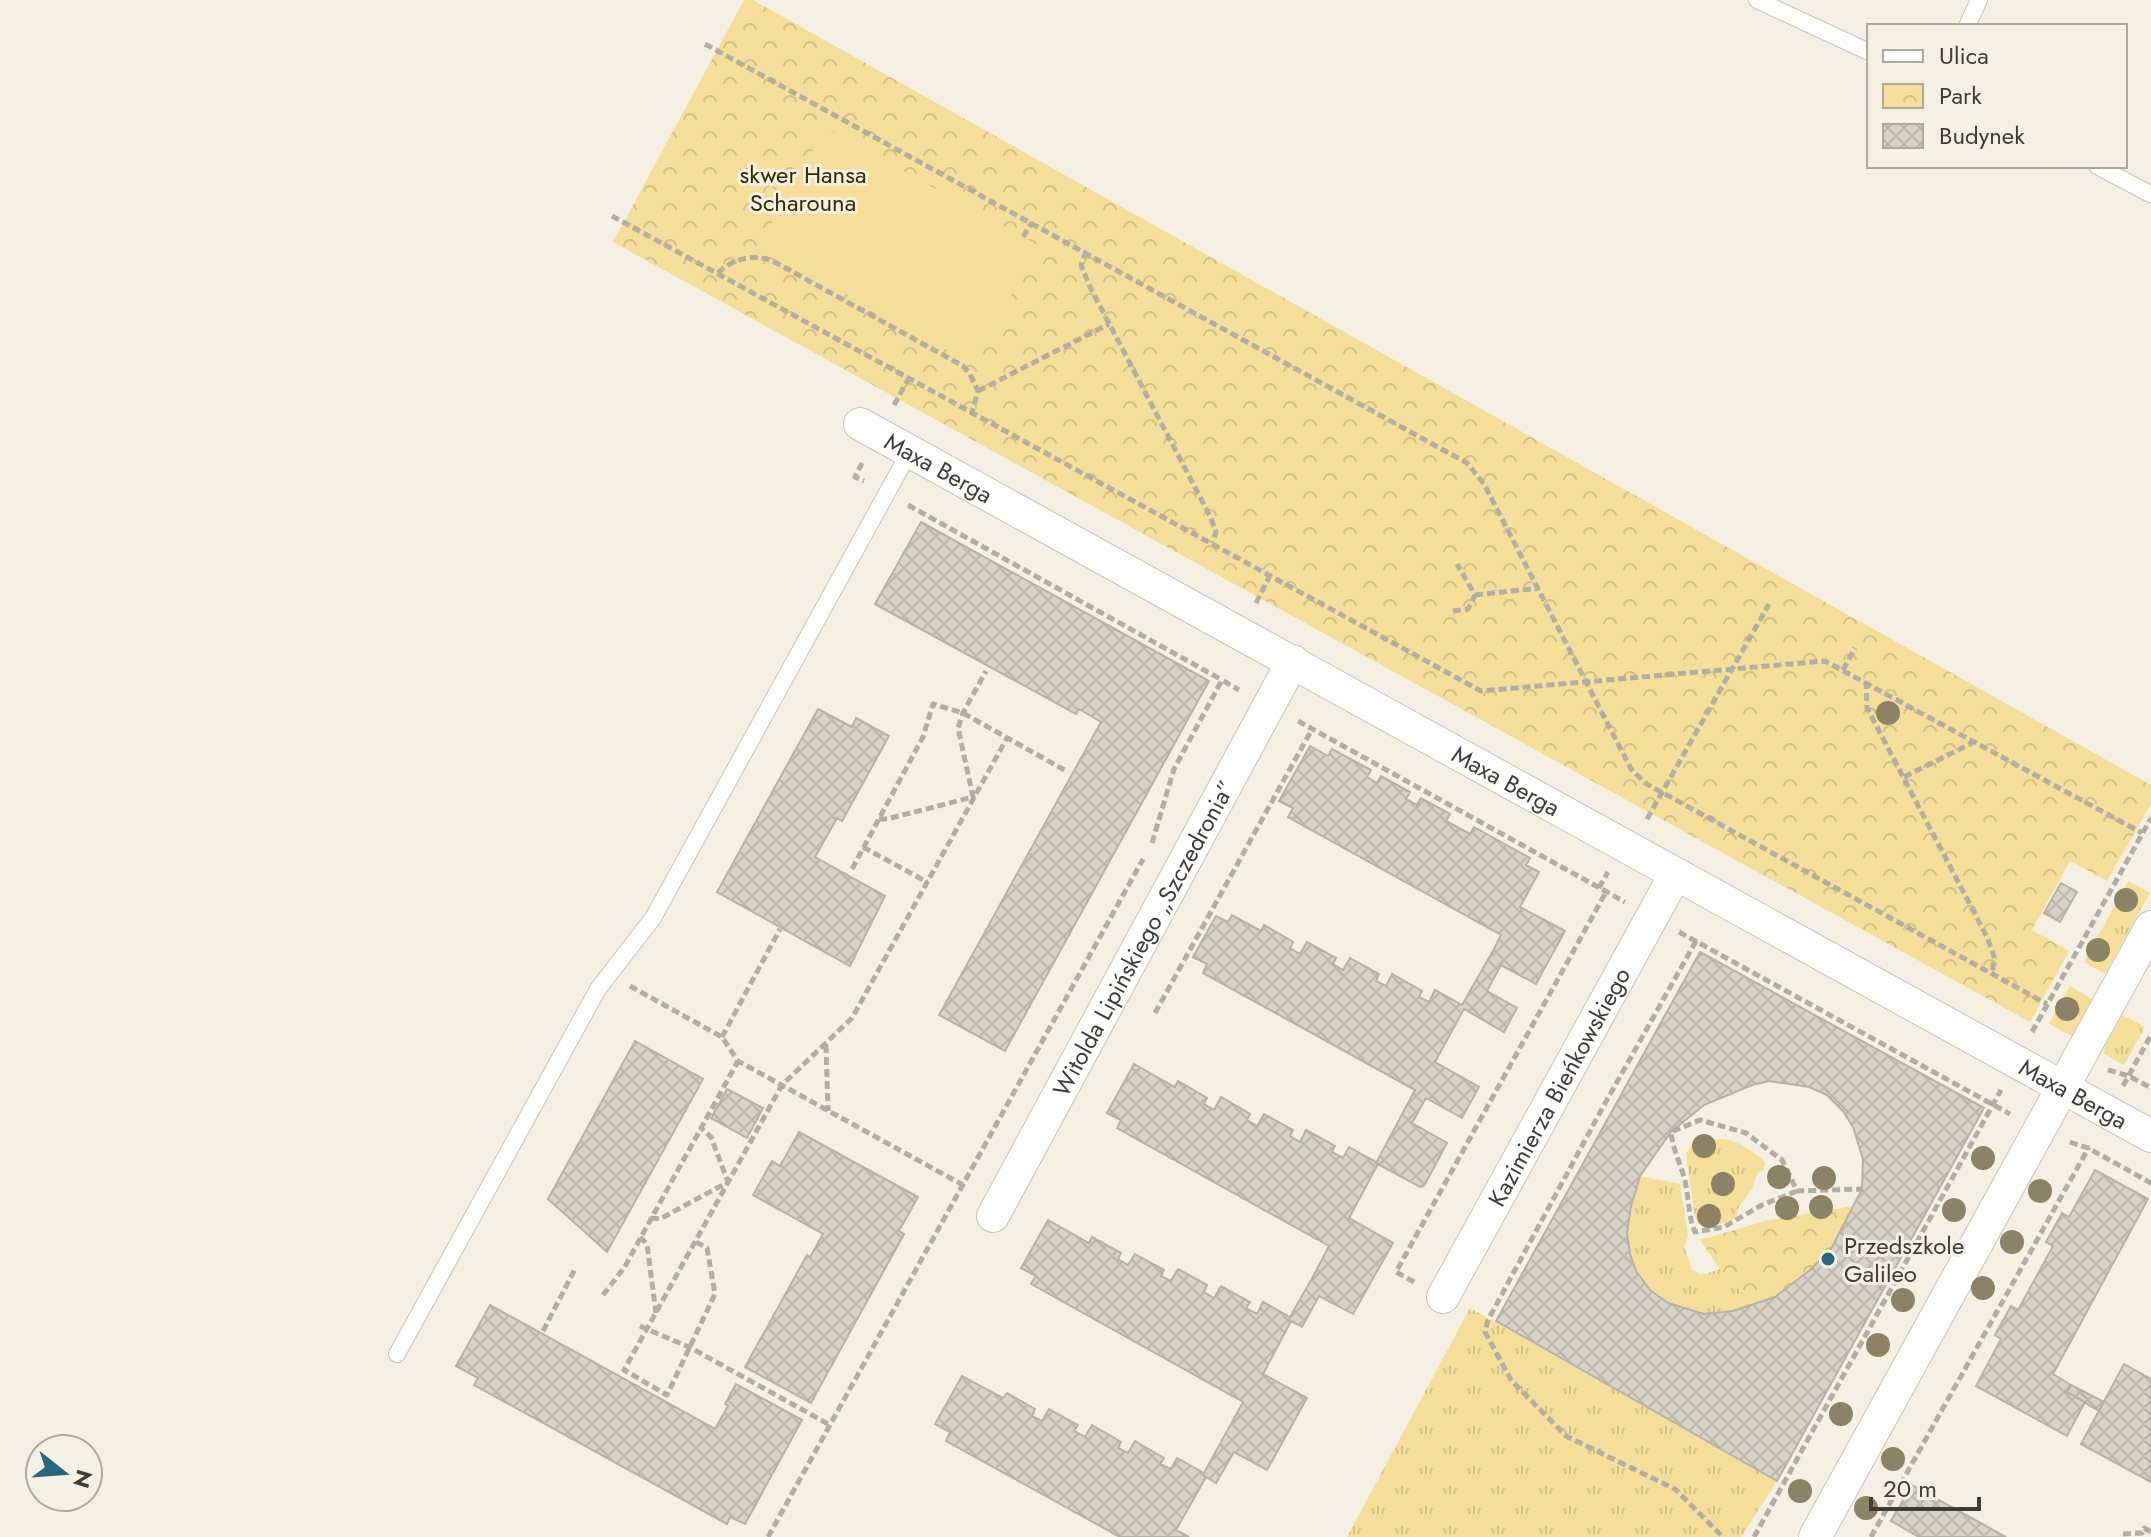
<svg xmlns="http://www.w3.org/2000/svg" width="2151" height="1537" viewBox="0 0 2151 1537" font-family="Jost,sans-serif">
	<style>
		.grass { fill: url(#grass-tufts) }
		.park { fill: url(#park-crowns) }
		.garden { fill: #f4de99 }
		.building { fill: url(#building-cross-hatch); stroke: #b5b1a4; stroke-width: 2; fill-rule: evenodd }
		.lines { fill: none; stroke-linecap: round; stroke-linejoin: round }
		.service-casing { stroke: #c8c4b7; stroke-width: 18 }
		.minor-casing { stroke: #c8c4b7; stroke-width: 34 }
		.path { stroke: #b0ada3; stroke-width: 5; stroke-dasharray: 8 4; stroke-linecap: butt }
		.service { stroke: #fff; stroke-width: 16 }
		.minor { stroke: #fff; stroke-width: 32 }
		.tree { fill: #8c8366 }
		.poi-dot { fill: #2a657d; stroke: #f4f0e3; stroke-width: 3 }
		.labels { text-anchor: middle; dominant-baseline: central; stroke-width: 6; stroke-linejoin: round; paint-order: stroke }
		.park-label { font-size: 24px; fill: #362a00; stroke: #f4f0e3 }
		.street-label { font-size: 24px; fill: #3d3c37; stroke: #f4f0e3 }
		.poi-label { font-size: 24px; fill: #3d3c37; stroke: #f4f0e3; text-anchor: start }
	</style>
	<defs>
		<pattern id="grass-tufts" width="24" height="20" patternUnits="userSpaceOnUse" patternTransform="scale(2)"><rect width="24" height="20" fill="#f4de99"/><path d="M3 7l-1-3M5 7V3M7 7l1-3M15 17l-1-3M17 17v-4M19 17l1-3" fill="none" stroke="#d2bf84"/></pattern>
		<pattern id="park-crowns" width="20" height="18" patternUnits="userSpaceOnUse" patternTransform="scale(2)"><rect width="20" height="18" fill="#f4de99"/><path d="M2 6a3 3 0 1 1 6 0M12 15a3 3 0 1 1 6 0" fill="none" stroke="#d2bf84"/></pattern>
		<pattern id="building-cross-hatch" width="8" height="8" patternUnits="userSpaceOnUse" patternTransform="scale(2)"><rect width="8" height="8" fill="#d6d2c6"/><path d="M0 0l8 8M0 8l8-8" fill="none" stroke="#b9b5ab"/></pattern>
	</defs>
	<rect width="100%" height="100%" fill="#f4f0e3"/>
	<!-- grass -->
	<path class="grass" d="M2128 881 2150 893 2105 974 2084 962Z
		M2070 986 2092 999 2072 1036 2049 1024Z
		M2122 1015 2145 1027 2124 1065 2104 1054 2105 1046Z
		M1724 1139C1741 1143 1752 1150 1765 1162L1764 1170 1758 1172 1752 1189 1737 1210V1217C1724 1224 1714 1227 1699 1224L1695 1218 1686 1153 1695 1140Z
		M1640 1176 1680 1184 1688 1236 1684 1246 1692 1270 1702 1275 1720 1269 1755 1306C1739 1310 1722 1314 1705 1314 1662 1313 1626 1274 1627 1231 1628 1212 1635 1194 1640 1176Z
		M1470 1308 1777 1481 1741 1537H1347Z"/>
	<!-- park -->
	<path class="park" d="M744 0H753L2151 785V804L2107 881 2070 861 2032 930 2069 951 2030 1022 613 242Z
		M1853 1206C1846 1219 1840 1234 1832 1247 1815 1273 1783 1293 1755 1306L1720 1269 1700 1240 1769 1220Z"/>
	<!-- garden -->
	<path class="garden" d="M825 128 1038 245 973 364 759 246Z"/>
	<!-- building -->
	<path class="building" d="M921 522 1209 681 1005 1051 939 1015 1101 722 1079 709 1076 714 875 604Z
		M818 709 852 727 856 718 889 736 842 821 837 818 815 857 885 896 850 966 717 892Z
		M1310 746 1328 756 1332 749 1371 770 1367 777 1377 783 1381 776 1410 792 1406 799 1417 805 1421 798 1450 814 1446 821 1470 834 1474 827 1530 858 1526 865 1539 872 1520 907 1565 931 1536 984 1501 965 1487 991 1517 1008 1504 1032 1464 1009 1435 1062 1479 1087 1462 1118 1426 1098 1412 1123 1447 1143 1424 1186 1420 1187 1376 1163 1415 1090 1203 973 1207 964 1193 957 1216 916 1228 922 1232 915 1261 931 1264 925 1293 942 1290 948 1300 954 1307 942 1336 958 1333 964 1343 970 1350 958 1379 974 1376 981 1386 986 1392 974 1422 991 1419 997 1429 1002 1435 990 1462 1005 1494 949 1501 935 1288 817 1293 808 1279 801Z
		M2061 883 2077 892 2060 922 2044 913Z
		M1700 952 1984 1108 1777 1481 1496 1321ZM1769 1081 1809 1087 1827 1095 1843 1111 1853 1127 1863 1159 1862 1189 1831 1249 1810 1270 1775 1297 1733 1311 1704 1314 1668 1303 1650 1290 1636 1271 1630 1254 1627 1233 1631 1206 1640 1176 1671 1132 1704 1105 1752 1085Z
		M635 1041 703 1079 607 1252 548 1199Z
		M1134 1064 1175 1087 1178 1081 1207 1098 1204 1104 1214 1110 1221 1097 1250 1114 1247 1120 1257 1126 1264 1114 1293 1130 1290 1136 1300 1142 1306 1130 1335 1146 1332 1152 1343 1158 1349 1147 1376 1162 1378 1164 1349 1218 1393 1243 1353 1314 1319 1296 1302 1327 1291 1321 1263 1374 1307 1398 1267 1470 1234 1452 1216 1483 1206 1477 1176 1530 1189 1537H1120L946 1441 950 1432 935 1424 962 1376 1003 1398 1007 1393 1035 1409 1032 1416 1042 1421 1049 1409 1078 1425 1074 1431 1085 1437 1092 1425 1121 1442 1118 1448 1128 1453 1135 1441 1164 1458 1160 1464 1171 1469 1177 1458 1204 1473 1243 1402 1031 1284 1036 1276 1021 1268 1048 1220 1089 1243 1092 1237 1121 1253 1118 1259 1128 1265 1135 1254 1164 1270 1161 1276 1171 1281 1178 1269 1207 1285 1204 1292 1214 1298 1221 1286 1250 1302 1246 1308 1257 1314 1263 1302 1290 1317 1315 1273 1329 1246 1117 1128 1121 1120 1107 1113Z
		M727 1089 763 1108 747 1138 711 1118Z
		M799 1132 918 1197 899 1231 904 1234 811 1403 745 1367 807 1255 810 1257 823 1234 753 1195 772 1161 780 1166Z
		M2095 1170 2148 1199 2053 1374 2071 1385 2067 1392 2085 1402 2067 1436 1976 1386 2001 1339 1995 1335 2011 1306 2018 1310 2053 1246 2046 1242 2062 1213 2069 1217Z
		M490 1305 715 1429 728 1406 725 1404 736 1384 802 1420 745 1524 730 1517 727 1524 474 1385 478 1378 456 1366Z
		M2124 1364 2151 1379V1482L2081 1444Z
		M2071 1385 2104 1402 2099 1411 2067 1392Z
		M1912 1485 2006 1537H1919L1891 1521Z"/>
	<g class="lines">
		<defs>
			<path id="service" d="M1757 0 1869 52
				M1967 26 1979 0
				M2097 166 2150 194
				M397 1354 598 989 653 918 910 451"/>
			<g id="minor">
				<path id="s1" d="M860 424 2151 1136"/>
				<path id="s2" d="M993 1216 1293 661"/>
				<path id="s3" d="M1443 1297 1675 875"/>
				<path d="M1815 1537 2151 927"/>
			</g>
		</defs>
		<!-- service casing -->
		<use href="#service" class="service-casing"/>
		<!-- minor casing -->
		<use href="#minor" class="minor-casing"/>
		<!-- path -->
		<path class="path" d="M705 44 1467 463 1484 484 1631 769 1645 783 2047 1004
			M612 216 1481 691 1825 661 2142 833
			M1023 237 1032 222
			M1086 251 1081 265 1090 287 1211 518 1216 532 1212 543
			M718 273C732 259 754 253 773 261L963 366 970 374 978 391 972 413
			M978 391 1109 324
			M894 405 909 378
			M862 463 855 477 864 481
			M908 505 1222 680
			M1475 595 1539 588
			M1256 603 1270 575
			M1453 611 1468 609 1475 595 1457 564
			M1843 670 1855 648
			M1866 681 1867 708 1987 937 1994 956 1992 976
			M1298 721 1625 902
			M1904 777 1972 743
			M879 819H887L973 797 958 728 963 713 986 671
			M1647 819 1769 604
			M1152 843 1174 769 1222 680 1239 690
			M863 847 927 882
			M852 869 923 737 933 704 963 713 1068 772
			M1599 888 1608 872
			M1679 932 2010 1114
			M1696 941 1603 1107 1488 1320 1485 1332 1511 1380 1566 1436 1675 1489 1723 1537
			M630 986 722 1037 738 1061 963 1185
			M1155 1013 1312 729
			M2032 1032 2151 818
			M722 1037 780 929
			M826 1045 828 1111
			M2108 1070 2129 1076 2151 1088
			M2123 1086 2151 1035
			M2070 1142 2088 1148 2151 1183
			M1797 1191 1762 1205 1724 1227 1695 1232C1688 1215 1689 1198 1685 1181 1681 1164 1673 1151 1671 1132L1700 1120 1746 1133 1782 1160 1797 1191 1862 1189
			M651 1218 660 1219 728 1182 711 1137 700 1127
			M640 1237 647 1244 656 1313
			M696 1242 707 1248 715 1294 667 1395 624 1370 782 1085 852 1018 1007 738
			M1414 1282 1396 1272 1606 892
			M603 1295 624 1268 738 1061
			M640 1326 691 1348 830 1425
			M543 1331 575 1269
			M2123 1534 2142 1533 2144 1528 2151 1532
			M768 1537 1143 859
			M1754 1537 2001 1090
			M1871 1537 2089 1147"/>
		<!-- service -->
		<use href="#service" class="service"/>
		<!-- minor -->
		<use href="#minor" class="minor"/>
	</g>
	<!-- trees -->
	<g class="tree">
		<circle cx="1888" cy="713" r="12"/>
		<circle cx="2126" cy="900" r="12"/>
		<circle cx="2098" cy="950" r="12"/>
		<circle cx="2067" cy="1009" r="12"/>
		<circle cx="1704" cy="1146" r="12"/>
		<circle cx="1983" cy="1158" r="12"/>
		<circle cx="1779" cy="1177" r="12"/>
		<circle cx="1824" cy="1178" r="12"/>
		<circle cx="1723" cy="1184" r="12"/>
		<circle cx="2040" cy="1191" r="12"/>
		<circle cx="1821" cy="1207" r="12"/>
		<circle cx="1787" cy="1208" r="12"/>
		<circle cx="1954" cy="1210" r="12"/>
		<circle cx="1709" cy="1216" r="12"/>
		<circle cx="2012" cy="1242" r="12"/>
		<circle cx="1983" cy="1288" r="12"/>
		<circle cx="1903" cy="1300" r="12"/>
		<circle cx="1878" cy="1345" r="12"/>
		<circle cx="1841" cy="1414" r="12"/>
		<circle cx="1893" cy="1459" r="12"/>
		<circle cx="1800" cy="1491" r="12"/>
		<circle cx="1866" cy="1508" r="12"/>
	</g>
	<!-- markers -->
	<circle class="poi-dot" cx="1828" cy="1259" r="8"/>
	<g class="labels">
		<!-- park labels -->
		<g class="park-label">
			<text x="803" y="174">skwer Hansa<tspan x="803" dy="28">Scharouna</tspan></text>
		</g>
		<!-- street labels -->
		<g class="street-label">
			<text stroke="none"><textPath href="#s1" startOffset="90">Maxa Berga</textPath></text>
			<text stroke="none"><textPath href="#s1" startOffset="738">Maxa Berga</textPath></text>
			<text stroke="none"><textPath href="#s2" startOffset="316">Witolda Lipińskiego „Szczedronia”</textPath></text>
			<text stroke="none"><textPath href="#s3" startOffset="240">Kazimierza Bieńkowskiego</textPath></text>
			<text stroke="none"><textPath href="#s1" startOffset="1386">Maxa Berga</textPath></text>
		</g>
		<!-- poi labels -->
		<g class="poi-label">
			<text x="1844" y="1245">Przedszkole<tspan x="1844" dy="28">Galileo</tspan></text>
		</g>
	</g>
	<!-- legend -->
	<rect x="1867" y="24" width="260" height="144" fill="#f4f0e3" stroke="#aba89e" stroke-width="2"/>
	<rect x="1883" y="50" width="40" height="12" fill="#ffffff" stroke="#aba89e" stroke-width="2"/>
	<text x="1939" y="64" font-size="24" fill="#3d3c37">Ulica</text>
	<rect x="1883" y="84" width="40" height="24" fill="url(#park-crowns)" stroke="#aba89e" stroke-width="2"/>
	<text x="1939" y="104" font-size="24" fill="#3d3c37">Park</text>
	<rect x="1883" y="124" width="40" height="24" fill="url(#building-cross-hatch)" stroke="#aba89e" stroke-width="2"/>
	<text x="1939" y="144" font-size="24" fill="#3d3c37">Budynek</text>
	<!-- north arrow -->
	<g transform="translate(64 1473) rotate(107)"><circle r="38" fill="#f4f0e3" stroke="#aba89e" stroke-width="2"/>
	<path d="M0-6L14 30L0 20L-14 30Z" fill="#2a657d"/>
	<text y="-12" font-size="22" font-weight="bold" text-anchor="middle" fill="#3d3c37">N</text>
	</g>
	<!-- scale -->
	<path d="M1871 1497v12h108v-12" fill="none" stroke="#3d3c37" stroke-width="4"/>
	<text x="1883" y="1497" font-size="24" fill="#3d3c37" stroke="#f4f0e3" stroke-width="6" paint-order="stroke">20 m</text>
</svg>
